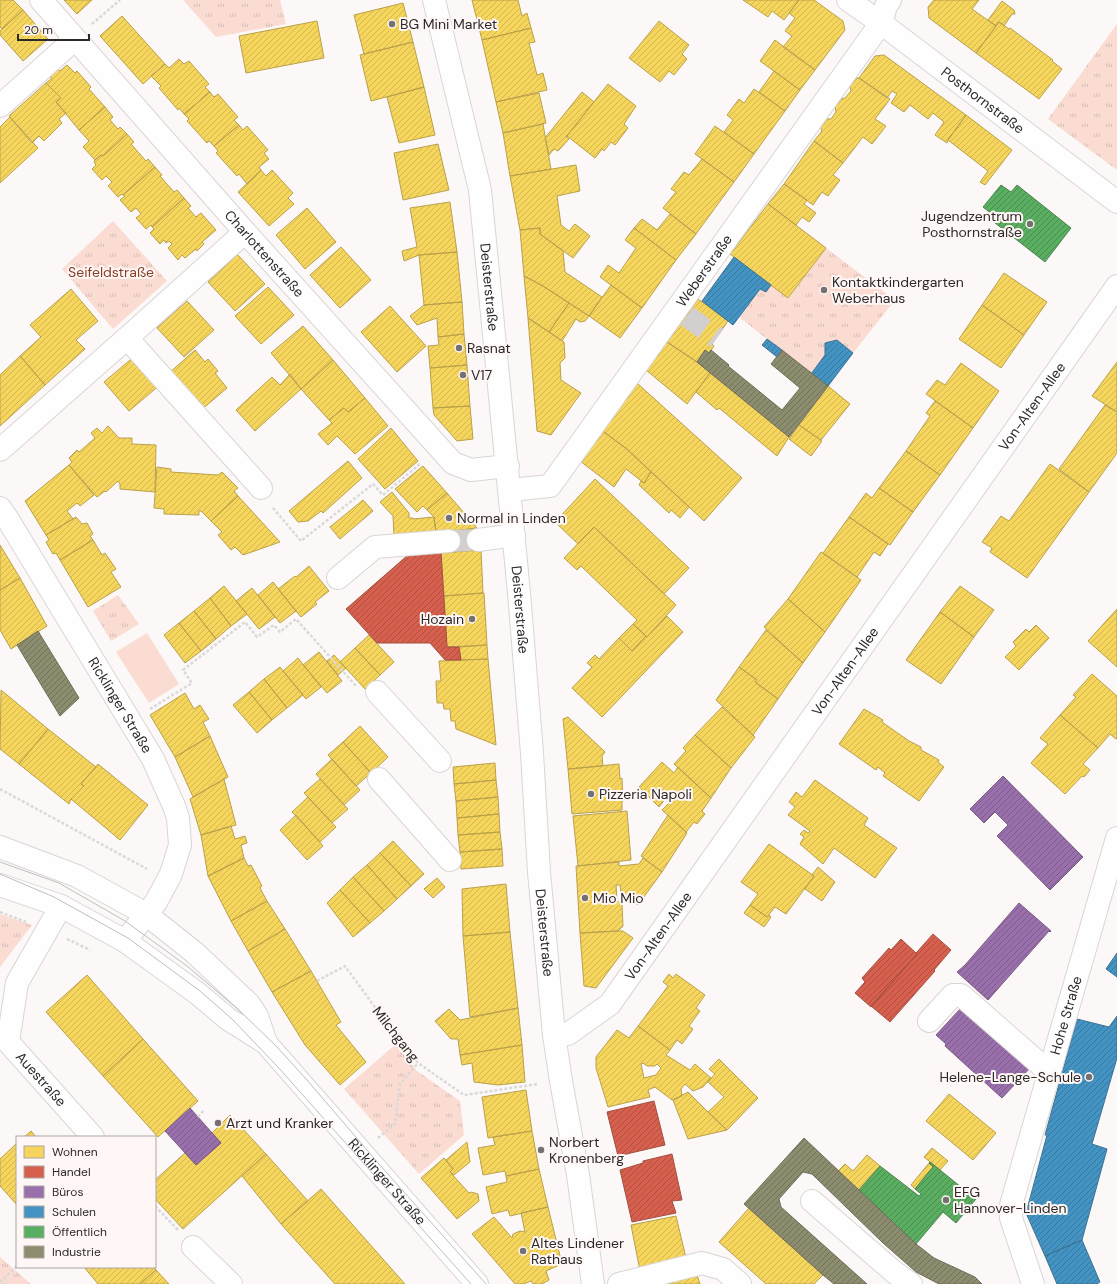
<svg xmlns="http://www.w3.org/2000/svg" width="1117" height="1284" viewBox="0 0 1117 1284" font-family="'DM Sans',sans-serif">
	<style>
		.park { fill: url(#park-tufts) }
		.garden { fill: #fadcd2 }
		.homes { fill: url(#homes-hatch); stroke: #b9a14c; fill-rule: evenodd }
		.shops { fill: url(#shops-hatch); stroke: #a35042 }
		.offices { fill: url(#offices-hatch); stroke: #785b84 }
		.schools { fill: url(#schools-hatch); stroke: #3c7394 }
		.public { fill: url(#public-hatch); stroke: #4c8650 }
		.industry { fill: url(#industry-hatch); stroke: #6f6e59 }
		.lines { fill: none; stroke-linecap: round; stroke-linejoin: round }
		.minor-tunnel { stroke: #d2cfce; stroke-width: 22; stroke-dasharray: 22 11; stroke-linecap: butt }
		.minor-casing { stroke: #d9d5d5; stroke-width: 24 }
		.path { stroke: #dad9d9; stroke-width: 2.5; stroke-dasharray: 3 2; stroke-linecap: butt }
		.minor { stroke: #fffefe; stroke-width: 22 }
		.tram { stroke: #bfbebe; stroke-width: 1 }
		.poi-dot { fill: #757170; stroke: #fef7f5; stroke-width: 1.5 }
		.labels { text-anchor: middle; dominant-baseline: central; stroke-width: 4; stroke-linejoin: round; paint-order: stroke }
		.poi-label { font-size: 14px; fill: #2c2928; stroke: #fef7f5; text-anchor: start }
		.street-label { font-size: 14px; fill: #2c2928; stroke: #fef7f5 }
		.park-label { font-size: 14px; fill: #893e24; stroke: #fef7f5 }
	</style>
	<defs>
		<pattern id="park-tufts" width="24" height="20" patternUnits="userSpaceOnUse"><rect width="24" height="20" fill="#fadcd2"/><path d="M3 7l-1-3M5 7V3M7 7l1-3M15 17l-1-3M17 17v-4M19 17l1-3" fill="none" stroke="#d6bdb4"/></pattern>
		<pattern id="homes-hatch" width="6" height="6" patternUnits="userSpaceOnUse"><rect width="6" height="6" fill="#f6d55c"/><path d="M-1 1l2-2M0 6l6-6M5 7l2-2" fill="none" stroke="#d3b750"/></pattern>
		<pattern id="shops-hatch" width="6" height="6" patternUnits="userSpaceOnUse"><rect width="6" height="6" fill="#d6604d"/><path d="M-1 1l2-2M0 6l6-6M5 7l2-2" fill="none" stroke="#ae4f40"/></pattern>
		<pattern id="offices-hatch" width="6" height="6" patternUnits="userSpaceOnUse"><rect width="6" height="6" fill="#9970ab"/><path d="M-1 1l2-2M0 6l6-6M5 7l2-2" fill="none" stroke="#7d5c8b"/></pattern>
		<pattern id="schools-hatch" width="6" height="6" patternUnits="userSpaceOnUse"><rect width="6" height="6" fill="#4393c3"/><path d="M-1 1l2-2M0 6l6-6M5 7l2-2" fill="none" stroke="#38789e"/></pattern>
		<pattern id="public-hatch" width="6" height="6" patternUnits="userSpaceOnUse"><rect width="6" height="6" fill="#5aae61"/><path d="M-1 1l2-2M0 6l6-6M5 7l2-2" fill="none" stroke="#4b8e50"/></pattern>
		<pattern id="industry-hatch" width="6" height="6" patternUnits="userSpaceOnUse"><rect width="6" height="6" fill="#8c8c6e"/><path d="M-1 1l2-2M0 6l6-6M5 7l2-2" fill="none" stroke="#73725a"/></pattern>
	</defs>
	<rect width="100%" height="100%" fill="#fcf8f7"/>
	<!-- park -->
	<path class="park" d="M183 0H280L286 24 216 37Z
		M1117 24V170L1048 119Z
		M113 221 167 281 113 329 62 269Z
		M826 248 895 300 853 353 837 340 825 343V355L811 374 739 317 760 289 766 292 771 285 789 298Z
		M118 595 139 624 111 641 93 611Z
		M0 914 32 925 0 967Z
		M396 1044 417 1071 460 1101 464 1135 419 1174 344 1089Z
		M0 1257 31 1284H0Z"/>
	<!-- garden -->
	<path class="garden" d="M147 633 179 684 149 703 116 652Z"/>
	<!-- homes -->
	<path class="homes" d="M0 0H13L23 10 2 29 0 27Z
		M64 0H92L77 14Z
		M472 0H518L522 16 527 13 531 28 482 40Z
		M743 0H799L784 20 772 11 768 17Z
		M799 0H814L843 21 845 30 815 70 783 47 792 36 785 31 795 18 789 13Z
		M934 0H979L972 9 996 26 976 53 929 18 928 7Z
		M1002 1 1014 10 1015 14H1012L1004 26 999 22 996 26 988 20Z
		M403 3 413 42 364 54 354 15Z
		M23 10 48 39 23 61 0 35V31Z
		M122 16 165 64 143 84 100 36Z
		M317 21 324 58 246 73 239 36Z
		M659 21 689 45 682 54 687 59 674 75 669 71 660 82 629 58Z
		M999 22 1009 29 1010 28 1053 60 1052 61 1062 69 1039 99 976 53Z
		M531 28 535 42 529 43 537 75 543 73 547 90 496 102 482 40Z
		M775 40 815 70 800 90 760 61Z
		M413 42 424 87 371 101 360 55Z
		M884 55 966 115 948 140 947 143 935 135 944 122 933 113 928 119 910 105 904 112 891 103 897 94 892 91 887 98 859 78 875 56Z
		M179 59 184 64 189 61 209 84 205 87 210 92 184 114 179 108 178 110 159 88 161 86 151 76 165 64 169 68Z
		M67 65 75 73 77 71 91 87 89 89 105 107 79 130 56 102 61 98 46 83 52 78 49 76 58 69 60 71Z
		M774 71 800 90 785 111 759 92Z
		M856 78H859L890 99 875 119 886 126 872 144 863 137 843 163 814 141 822 131 820 126 826 119H831L836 112 835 106 841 99 845 98 851 91 850 86Z
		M46 83 61 98 56 102 66 113 59 119 62 123 44 141 39 136 32 143 9 116Z
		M608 84 636 106 624 124 628 128 615 145 611 142 604 151 602 149 595 158 567 136Z
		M424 87 435 135 399 143 387 97Z
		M754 89 785 111 754 154 724 132 733 120 727 115 739 99 744 103Z
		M210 92 214 97 218 94 238 117 234 120 239 125 214 146 209 141 207 143 187 121 189 119 184 114Z
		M582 92 594 102 566 137 569 139 558 151 554 149 549 155 545 138Z
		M539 93 546 123 503 133 496 102Z
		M105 107 113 117 110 120 118 129 120 127 127 134 103 156 101 155 95 160 83 147 89 141 79 130Z
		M966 115 1012 150 985 185 980 182 988 171 948 140Z
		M10 117 38 148 0 183V127Z
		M543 124 551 169 510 176 503 133Z
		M239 125 243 130 247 126 268 150 264 153 269 159 259 167 261 170 247 184 239 174 237 176 216 153 218 151 214 146Z
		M715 126 754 154 734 182 695 154Z
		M127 134 134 142 131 144 146 161 148 159 155 167 123 195 122 194 118 197 108 186 112 182 106 176 102 180 92 169 96 165 94 162 95 160 101 155 103 156Z
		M814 141 843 163 833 175 840 180 828 196 822 192 813 205 784 184Z
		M438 144 449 190 403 200 394 153Z
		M702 159 734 182 696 234 663 208 676 192 671 189 684 172 689 175Z
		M576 165 580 191 557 196 561 225 569 231 575 224 590 236 573 258 540 234V228L520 230 510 176Z
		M155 167 162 175 160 176 174 192 177 190 184 198 152 227 151 225 146 229 136 218 141 214 136 208 131 212 120 200 125 196 123 195Z
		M261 170 266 176 272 170 293 193 288 198 294 204 269 226 238 192Z
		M784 184 807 200 804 204 816 213 809 222 802 217 796 225 768 204Z
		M184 198 191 206 188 208 196 217 201 213 216 230 202 242 204 244 197 251 196 249 185 258 182 255 178 260 168 248 172 244 169 241 166 243 164 240 160 244 150 233 154 229 152 227Z
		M450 202 457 252 419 255 404 261 402 251 417 247 410 208Z
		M768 204 826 248 788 298 730 254Z
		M307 208 336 242 305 269 276 235Z
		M670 214 696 234 676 260 634 228 642 219 657 230Z
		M540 228V234L563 251 565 272 602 297 589 316 543 286 524 276 520 230Z
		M634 228 676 260 642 308 600 277 608 265 619 273 636 248 625 240Z
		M341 247 371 280 340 308 310 275Z
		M457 252 462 302 424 305 419 255Z
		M237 254 265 284 235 311 208 282Z
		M1004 273 1047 302 1024 335 982 305Z
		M524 276 543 286 569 303 549 332 528 318Z
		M611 285 642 308 620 338 589 316Z
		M268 287 294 315 261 344 235 316Z
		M71 289 98 321 76 340 85 349 45 385 20 356 41 337 30 325Z
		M698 299 728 321 712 344 714 346 709 353 705 350 697 362 667 342Z
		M187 301 214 330 184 357 157 328Z
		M462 302 464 334 438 337 437 318 417 325 410 316 424 305Z
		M569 303 589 316 585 321 580 322 576 319 562 341 549 332Z
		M982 305 1024 335 1001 368 959 339Z
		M390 306 426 346 397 372 361 332Z
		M528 318 564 342 565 358 560 363 561 380 581 393 551 435 537 431Z
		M303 326 333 360 301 389 271 353Z
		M464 334 467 365 430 368 428 346 439 345 438 337Z
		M667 342 697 362 710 373 687 404 646 370Z
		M195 350 205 362 208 359 218 371 215 373 227 388 200 411 168 374Z
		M136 355 161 384 129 411 104 382Z
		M20 356 45 385 0 426V375Z
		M333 360 365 398 348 412 344 408 329 420 301 389Z
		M1117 362V412L1092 396Z
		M961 363 999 391 973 428 926 394 937 380 945 385Z
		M467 365 470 406 433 408 430 368Z
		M710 373 789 437 777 456 719 408 717 410 696 392Z
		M290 374 301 389 255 431 236 410 272 377 280 385Z
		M637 383 742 478 704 521 628 450 600 429Z
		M828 386 850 404 821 440 799 425Z
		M365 398 388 426 355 454 337 436 328 445 318 434 332 423 329 420 344 408 348 412Z
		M935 401 973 428 940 475 906 451 930 416 926 413Z
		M1105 405 1117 412V453L1089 492 1059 469Z
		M470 406 473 439 457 441 434 415 433 408Z
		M799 425 822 441 811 456 789 439Z
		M108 426 119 438H132V444L156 445 155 492 120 489V484L118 481 106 492 105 491 97 497 69 465 72 462 69 458 77 450 79 452 95 438 91 433 97 428 102 433Z
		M391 428 418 461 385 489 358 459Z
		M600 429 628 450 651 472 644 483 626 469 614 487 580 461Z
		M906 451 940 475 913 512 879 488Z
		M348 461 362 478 323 513 321 511 308 521 298 522 289 511Z
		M1050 464 1089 492 1027 578 990 552 992 548 982 542 1001 516 1009 521Z
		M69 465 94 495 80 506 77 503 67 511 73 519 46 535 25 501Z
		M423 466 447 493 427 510 423 506 417 512 395 489Z
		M157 467 171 469V472L218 475 222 472 238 488 234 491 238 496 211 521 201 511H199V515L164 514V509L154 508Z
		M651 472 689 507 680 518 671 510 669 513 639 485 641 481 644 483Z
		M595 479 689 568 664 594 594 527 578 544 555 522Z
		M879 488 913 512 890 545 849 517 866 493 872 498Z
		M392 492 409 513V518H413V519L434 517 436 533 394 536 393 516 380 502Z
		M447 493 477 528 436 533 434 517 427 510Z
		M238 496 280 542 243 555 235 547 231 550 218 535 222 532 211 521Z
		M363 500 373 511 340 539 330 527Z
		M76 517 82 524 87 523 93 534 90 536 93 540 60 560 56 553 53 554 46 542 49 540 46 535Z
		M849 517 888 544 880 556 874 552 857 577 823 553Z
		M594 527 676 605 647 637 633 624 637 620 581 566 577 570 564 558Z
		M477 528 478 550 449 552 448 532Z
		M93 540 102 555 105 553 116 569 111 572 121 587 88 607 60 560Z
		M0 545 20 578 0 590Z
		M481 550 483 593 444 596 441 553Z
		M821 552 861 580 825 632 788 599Z
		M309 566 329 591 315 602 317 604 301 617 278 589 295 576 296 577Z
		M20 578 47 626 11 649 0 630V590Z
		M273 582 296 611 280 623 258 595Z
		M224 586 247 614 231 626 210 598Z
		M960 586 994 610 974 637 940 612Z
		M252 588 275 617 259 629 236 601Z
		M484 593 487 645 447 647 444 596Z
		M210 598 231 626 216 639 194 611Z
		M788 599 825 632 803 663 764 627Z
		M1117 609V667L1088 641Z
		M194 611 216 639 201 651 179 623Z
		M940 612 974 637 941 684 906 660Z
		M667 616 683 632 602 717 572 688 592 667 587 663 595 655 599 659 619 638 632 651 646 636 647 637Z
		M179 623 201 651 185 663 164 635Z
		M633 624 646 636 632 651 619 638Z
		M1036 625 1049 638 1019 670 1005 657 1016 646 1013 642 1026 629 1029 632Z
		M766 630 803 663 778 699 755 682 757 680 739 667Z
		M369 635 394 662 380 675 355 648Z
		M487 645 488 659 461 660 459 647Z
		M355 648 380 675 365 689 340 662Z
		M319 652 342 681 327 693 303 665Z
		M334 655 346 668 338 675 327 661Z
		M298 658 321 687 306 699 283 671Z
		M488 659 496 745 456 729 455 721H451L450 709H444L443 703H437L436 681H441L439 661Z
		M280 667 303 695 287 708 264 679Z
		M739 667 757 680 755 682 778 699 753 735 716 700Z
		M1092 674 1117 696V738L1116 739 1110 734 1098 748 1060 715 1076 697 1073 695Z
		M264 679 287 708 272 720 249 692Z
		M1 690 48 729 19 764 0 749Z
		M249 692 272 720 257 733 233 705Z
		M185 693 194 709 200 705 209 719 203 722 210 736 175 757 150 715Z
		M722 707 755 737 731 768 695 735Z
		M864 709 883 720 882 722 909 741 921 747V750L939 760 938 762 944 767 919 801 883 776 885 773 878 767 876 770 839 744Z
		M1060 715 1098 748 1083 764 1090 770 1084 777 1082 776 1065 794 1031 763 1048 744 1040 738Z
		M568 717 605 752 602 756 603 766 568 769 563 719Z
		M360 726 388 757 371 773 343 742Z
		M48 729 96 767 81 784 84 786 71 799 69 804 19 764Z
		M695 735 731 768 711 798 674 764 686 751 683 748Z
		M210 736 228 777 193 797 175 757Z
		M343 742 371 773 356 786 328 755Z
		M332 759 360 790 344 805 316 774Z
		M662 762 674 773 678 767 711 798 702 811 705 814 697 824 694 822 686 832 662 810 670 802 666 798 659 807 639 787Z
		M495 763 496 780 454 784 453 767Z
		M98 764 148 805 120 840 71 799 84 786 81 784Z
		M619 764 620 779 622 778 623 801 622 802V810L572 814 568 769Z
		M224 779 236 825 201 835 190 799Z
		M320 779 348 809 332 823 304 793Z
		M496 780 498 797 456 801 454 784Z
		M815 780 868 818 864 825 897 848 875 878 834 848 823 864 800 844 804 837 800 834 804 830 808 833 810 831 788 815 795 807 789 802 796 792 802 797Z
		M308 797 336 827 320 842 292 812Z
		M498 797 499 814 457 818 456 801Z
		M627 811 631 860 578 866 573 816Z
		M499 814 500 832 458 835 457 818Z
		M296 815 323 846 307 860 280 830Z
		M668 815 687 833 662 872 641 856Z
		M231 826 235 839 245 836 247 843 241 845 244 858 208 876 201 835Z
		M500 832 502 849 460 852 458 835Z
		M393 841 424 874 411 886 380 853Z
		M769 844 814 876 786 914 775 907 767 917 750 905 758 894 741 882Z
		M502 849 503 866 461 869 460 852Z
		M380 853 411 886 397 899 367 865Z
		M244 858 248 866 251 865 262 886 260 888 267 901 231 921 208 876Z
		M643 858 662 872 638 905 621 893 620 885H616L617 901 622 904 623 926 618 931 580 933 576 866 619 862V866L639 864Z
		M367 865 397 899 384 911 353 877Z
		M818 867 835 882 822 901 805 889 814 876 812 875Z
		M353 877 384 911 370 923 340 890Z
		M437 878 445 887 433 898 424 889Z
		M506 884 510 932 463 936 462 889Z
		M340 890 370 923 353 937 327 903Z
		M267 901 285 929 248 951 231 921Z
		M750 905 767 917 769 915 771 917 764 927 744 913Z
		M285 929 311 971 272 992 248 951Z
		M618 931H623L633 938 596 988 584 986 580 933Z
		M510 932 518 1008 470 1017 463 936Z
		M311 971 341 1022 336 1025 366 1062 340 1085 305 1045 272 992Z
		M669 974 673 978 676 974 705 995 696 1008 700 1011 689 1026 693 1029 682 1044 677 1040 670 1050 638 1026 668 986 663 982Z
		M87 975 143 1039 103 1076 46 1012Z
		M518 1008 522 1045 460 1055 458 1039H451L435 1021 449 1009 460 1020Z
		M638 1026 670 1050 666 1055 690 1070 695 1064 711 1078 703 1087 693 1091 685 1084 681 1089 682 1096 672 1100 655 1087 648 1090 650 1097 608 1107 596 1068V1057L617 1030 629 1038ZM643 1063 647 1066H655L657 1064 661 1068 656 1075 644 1078 641 1064Z
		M143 1039 198 1101 158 1137 103 1076Z
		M522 1045 525 1082 498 1085 474 1082 472 1063 462 1065 460 1055Z
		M719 1059 758 1098 727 1130 708 1112 724 1097 708 1082 715 1074 709 1069Z
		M526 1090 532 1131 488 1138 482 1097Z
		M688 1092 708 1112 727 1130 688 1139 673 1100Z
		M949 1094 996 1133 973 1160 926 1121Z
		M230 1115 266 1154 183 1229 155 1199V1180L185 1153 196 1165 221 1143 212 1133Z
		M31 1131 36 1137H24Z
		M532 1131 539 1169 506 1176 505 1171 483 1175 478 1148 495 1145 493 1137Z
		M467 1142 470 1162 454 1175 450 1172 453 1169 446 1160Z
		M17 1143V1205L0 1186V1159Z
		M932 1148 948 1161 940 1170 924 1157Z
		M266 1154 308 1201 281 1224 242 1176Z
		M867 1155 880 1166 859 1190 838 1171 845 1164 853 1171Z
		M444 1158 453 1169 450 1172 469 1193 471 1192 478 1194 479 1201 457 1219 421 1178Z
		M929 1163 933 1167 915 1189 911 1185Z
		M539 1169 548 1207 510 1216 508 1210 492 1214 486 1187 507 1182 506 1176Z
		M321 1189 405 1284H335L281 1224Z
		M548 1207 562 1264 546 1271 549 1280 542 1284H533L531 1281 524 1284H515L472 1234 494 1217 512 1238 513 1234 520 1231 525 1232 521 1213Z
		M749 1208 823 1275 814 1284H766L719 1242Z
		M676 1216 687 1262 640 1271 631 1225Z
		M84 1267H154L156 1270 140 1284H98Z
		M156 1270 169 1284H140Z
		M697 1275 700 1284H652Z"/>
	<!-- shops -->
	<path class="shops" d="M441 553 447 647H459L461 660H445L430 643H377L346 609 408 555Z
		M933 934 951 950 934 970 935 971 890 1022 871 1006 917 954 916 953Z
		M901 939 917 954 871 1007 855 993 865 982 862 978 889 948 891 950Z
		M654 1101 665 1145 618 1156 607 1112Z
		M672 1154 682 1200 672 1201 676 1213 632 1222 620 1170 643 1163V1161Z"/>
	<!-- offices -->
	<path class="offices" d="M1003 776 1083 857 1050 890 997 836 1008 825 995 812 984 823 970 809Z
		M1019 903 1051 931 1050 932 1049 931 988 1000 957 972 965 965Z
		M961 1008 1031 1067 1002 1098 945 1046 946 1044 936 1035Z
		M190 1108 221 1143 196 1165 165 1131Z"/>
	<!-- schools -->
	<path class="schools" d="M734 257 771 285 766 292 760 289 733 325 702 301Z
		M767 339 782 350 777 357 762 345Z
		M837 340 853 353 828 386 811 374 825 355V343Z
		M1117 953V977L1106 969Z
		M1117 1016V1058L1092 1144 1107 1149 1082 1240 1045 1256 1026 1213 1047 1135H1045L1077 1019 1109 1027Z
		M1082 1240 1100 1282 1097 1284H1057L1045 1256Z"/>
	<!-- public -->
	<path class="public" d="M1001 185 1011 192 1017 185 1071 228 1045 262 990 219 993 215 983 207Z
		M930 1162 976 1199 956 1223 943 1212 916 1244 859 1190 880 1166 919 1196 921 1194 915 1189 933 1167 929 1163Z"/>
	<!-- industry -->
	<path class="industry" d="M705 350 709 353 711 350 729 365 728 366 782 410 800 388 771 364 782 350 828 386 789 437 697 362Z
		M38 631 79 698 60 716 17 645Z
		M804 1138 916 1244 934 1258 975 1277 982 1284H939L916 1272 883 1243 812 1174 803 1172 779 1199 781 1207 867 1284H834L823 1275 744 1204Z"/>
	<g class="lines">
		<!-- minor-tunnel -->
		<path class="minor-tunnel" d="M687 316 717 338
			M449 541 478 540"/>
		<defs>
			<g id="minor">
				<path id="s1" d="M41 0 245 232 453 463 471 470 508 466"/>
				<path id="s2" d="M434 0 480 190 519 593 532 753 539 872 554 1035 561 1081 578 1175 593 1284"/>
				<path id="s3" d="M848 0 881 23 1117 202"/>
				<path d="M0 106 75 39"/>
				<path d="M127 338 261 488"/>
				<path d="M0 450 127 338 245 232"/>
				<path id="s4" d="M510 490 550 486 881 23 886 6 890 0"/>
				<path id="s5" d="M0 508 7 518 153 759 174 806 178 818 180 845 171 874 156 902 125 941"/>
				<path d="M478 540 514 535"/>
				<path d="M338 578 375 547 449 541"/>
				<path d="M377 692 440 761"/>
				<path d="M379 779 450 860"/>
				<path id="s6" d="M0 847 77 876 146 914 195 953 249 1004 257 1016 266 1043 271 1049 477 1284"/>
				<path d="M0 885 61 906 125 941 197 993 228 1019 266 1043"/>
				<path id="s7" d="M61 906 17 983 8 1042 93 1137"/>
				<path d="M929 1021 953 995H961L1049 1072"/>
				<path id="s8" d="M554 1035 568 1034 610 1004 1117 286"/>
				<path d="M812 1201 894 1272 911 1284"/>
				<path d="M193 1247 231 1284"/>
				<path d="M619 1284 702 1263 723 1269 740 1284"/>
				<path id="s9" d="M1033 1284 1011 1218V1205L1117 838"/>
			</g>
		</defs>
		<!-- minor casing -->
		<use href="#minor" class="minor-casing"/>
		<!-- path -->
		<path class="path" d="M92 24 120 0
			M273 508 301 541 373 484 383 495 421 463
			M150 709 192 683 183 670 245 622 257 637 274 625 280 632 296 619 356 686
			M0 789 147 869
			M0 912 26 922
			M67 939 90 950
			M317 981 345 966 398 1039 418 1063 464 1095 538 1084
			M198 1117 204 1110
			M378 1138 395 1124 400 1084 418 1063
			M155 1206 178 1230
			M0 1282 17 1266"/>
		<!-- minor -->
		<use href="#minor" class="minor"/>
		<!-- tram -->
		<path class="tram" d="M0 862 59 883 125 921 187 966 239 1010 277 1047 307 1080 379 1164 486 1284
			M0 874 54 897 128 938 200 991 232 1019 277 1066 471 1284"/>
	</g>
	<!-- markers -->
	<g class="poi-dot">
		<circle cx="392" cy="24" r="4"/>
		<circle cx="1030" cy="224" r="4"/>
		<circle cx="824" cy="290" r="4"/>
		<circle cx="459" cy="348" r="4"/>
		<circle cx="463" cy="375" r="4"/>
		<circle cx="449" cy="518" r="4"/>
		<circle cx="472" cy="619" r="4"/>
		<circle cx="591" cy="794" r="4"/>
		<circle cx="585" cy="898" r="4"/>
		<circle cx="1089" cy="1077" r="4"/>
		<circle cx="218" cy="1123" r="4"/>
		<circle cx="541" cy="1150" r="4"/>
		<circle cx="946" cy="1200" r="4"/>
		<circle cx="523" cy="1251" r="4"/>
	</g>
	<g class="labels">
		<!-- poi labels -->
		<g class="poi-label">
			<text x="400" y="24">BG Mini Market</text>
			<text x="1022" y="216" text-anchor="end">Jugendzentrum<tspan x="1022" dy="16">Posthornstraße</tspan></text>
			<text x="832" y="282">Kontaktkindergarten<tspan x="832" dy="16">Weberhaus</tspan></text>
			<text x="467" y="348">Rasnat</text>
			<text x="471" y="375">V17</text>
			<text x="457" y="518">Normal in Linden</text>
			<text x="464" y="619" text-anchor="end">Hozain</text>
			<text x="599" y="794">Pizzeria Napoli</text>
			<text x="593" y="898">Mio Mio</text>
			<text x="1081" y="1077" text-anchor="end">Helene-Lange-Schule</text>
			<text x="226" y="1123">Arzt und Kranker</text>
			<text x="549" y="1142">Norbert<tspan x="549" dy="16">Kronenberg</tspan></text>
			<text x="954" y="1192">EFG<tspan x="954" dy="16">Hannover-Linden</tspan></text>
			<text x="531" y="1243">Altes Lindener<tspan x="531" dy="16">Rathaus</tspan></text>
		</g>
		<!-- street labels -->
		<g class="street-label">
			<text stroke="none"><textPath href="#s3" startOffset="168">Posthornstraße</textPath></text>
			<text stroke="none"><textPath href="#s1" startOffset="338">Charlottenstraße</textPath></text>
			<text stroke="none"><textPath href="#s4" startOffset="305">Weberstraße</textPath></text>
			<text stroke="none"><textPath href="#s2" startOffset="293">Deisterstraße</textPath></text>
			<text stroke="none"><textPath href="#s8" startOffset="797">Von-Alten-Allee</textPath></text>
			<text stroke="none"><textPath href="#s2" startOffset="617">Deisterstraße</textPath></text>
			<text stroke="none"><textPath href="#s8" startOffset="473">Von-Alten-Allee</textPath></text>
			<text stroke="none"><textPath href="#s5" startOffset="231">Ricklinger Straße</textPath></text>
			<text stroke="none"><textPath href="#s2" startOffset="941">Deisterstraße</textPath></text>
			<text stroke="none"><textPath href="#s8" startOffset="149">Von-Alten-Allee</textPath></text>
			<text stroke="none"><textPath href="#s9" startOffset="280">Hohe Straße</textPath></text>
			<text transform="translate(396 1034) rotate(52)">Milchgang</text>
			<text stroke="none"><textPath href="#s7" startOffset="198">Auestraße</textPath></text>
			<text stroke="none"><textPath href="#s6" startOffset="525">Ricklinger Straße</textPath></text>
		</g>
		<!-- park labels -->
		<g class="park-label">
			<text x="111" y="272">Seifeldstraße</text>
		</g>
	</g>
	<!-- legend -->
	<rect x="16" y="1136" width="140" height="132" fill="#fef7f5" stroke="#aaa5a3"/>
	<rect x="24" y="1146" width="20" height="12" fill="#f6d55c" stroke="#aaa5a3"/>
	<text x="52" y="1156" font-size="12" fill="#2c2928">Wohnen</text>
	<rect x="24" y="1166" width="20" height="12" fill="#d6604d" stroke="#aaa5a3"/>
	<text x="52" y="1176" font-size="12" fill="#2c2928">Handel</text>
	<rect x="24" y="1186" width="20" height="12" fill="#9970ab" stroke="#aaa5a3"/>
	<text x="52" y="1196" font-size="12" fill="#2c2928">Büros</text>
	<rect x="24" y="1206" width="20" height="12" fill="#4393c3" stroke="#aaa5a3"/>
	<text x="52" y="1216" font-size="12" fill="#2c2928">Schulen</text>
	<rect x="24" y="1226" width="20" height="12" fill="#5aae61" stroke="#aaa5a3"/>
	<text x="52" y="1236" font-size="12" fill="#2c2928">Öffentlich</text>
	<rect x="24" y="1246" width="20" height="12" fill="#8c8c6e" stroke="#aaa5a3"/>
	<text x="52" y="1256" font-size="12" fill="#2c2928">Industrie</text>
	<!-- scale -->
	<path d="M18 34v6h71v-6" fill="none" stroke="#2c2928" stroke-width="2"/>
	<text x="24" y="34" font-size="12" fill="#2c2928" stroke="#fef7f5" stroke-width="3" paint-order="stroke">20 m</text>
</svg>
